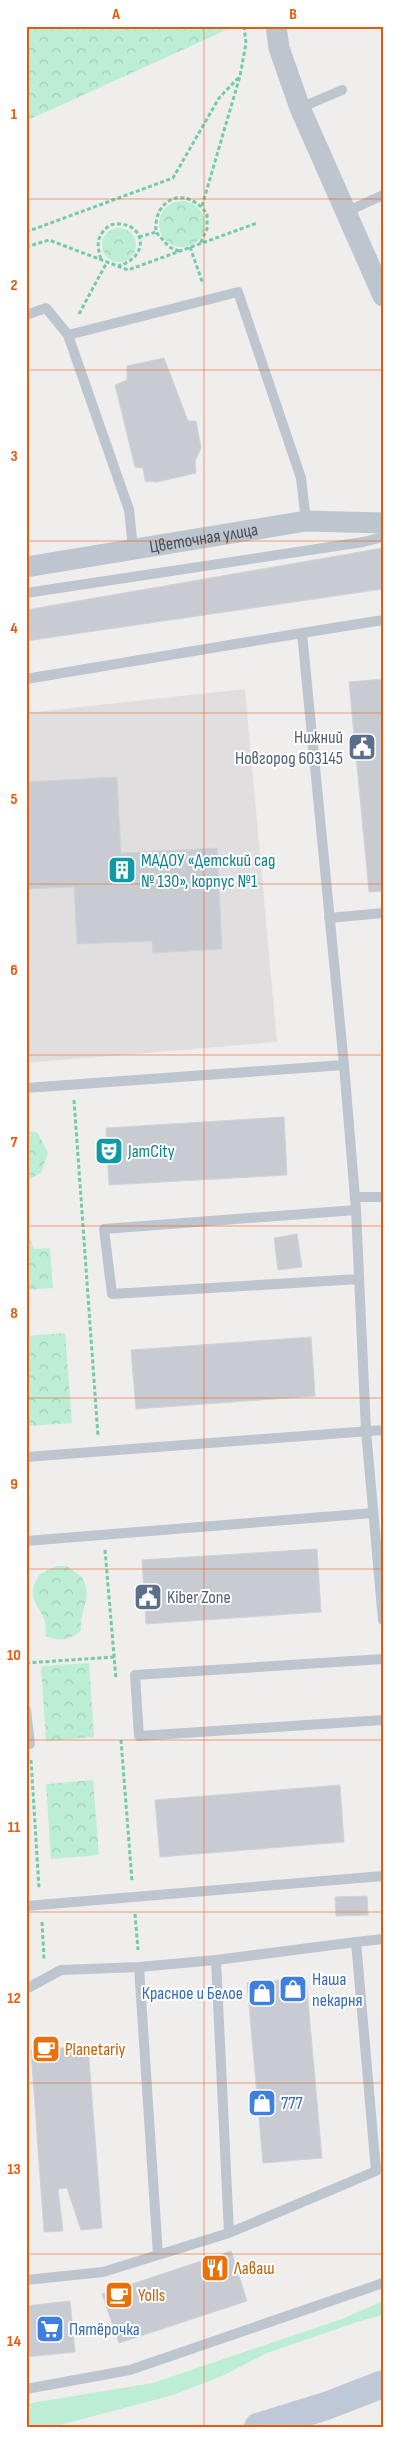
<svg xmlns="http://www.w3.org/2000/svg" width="409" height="2453" viewBox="0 0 409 2453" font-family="'Sofia Sans Condensed',sans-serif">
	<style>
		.education { fill: #e1dedf }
		.grass { fill: #bbeed4 }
		.forest { fill: url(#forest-crowns) }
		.building { fill: #c9cbd3; stroke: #d1d2d9 }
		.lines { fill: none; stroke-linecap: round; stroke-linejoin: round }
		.path { stroke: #73cba9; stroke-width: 3; stroke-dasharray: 4 2.5; stroke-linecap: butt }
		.lane { stroke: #bdc6cf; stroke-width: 10 }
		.street { stroke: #bdc6cf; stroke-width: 21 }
		.secondary { stroke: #bfc8d6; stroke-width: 28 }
		.grid { fill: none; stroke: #e8590c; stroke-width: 1; stroke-opacity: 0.55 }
		.labels { text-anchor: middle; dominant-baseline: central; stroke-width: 4; stroke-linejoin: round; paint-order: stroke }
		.street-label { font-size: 18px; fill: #454e5a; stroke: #fff }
		.service-label { font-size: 18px; fill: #4e5e75; stroke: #fff; text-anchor: end }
		.culture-label { font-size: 18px; fill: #0d838f; stroke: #fff; text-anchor: start }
		.shop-label { font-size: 18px; fill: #366cbe; stroke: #fff; text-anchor: start }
		.food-label { font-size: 18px; fill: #c56008; stroke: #fff; text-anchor: start }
		.neatline { fill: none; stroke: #e8590c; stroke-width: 2 }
		.grid-label { font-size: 16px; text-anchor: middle; font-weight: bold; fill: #e8590c }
	</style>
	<defs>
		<pattern id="forest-crowns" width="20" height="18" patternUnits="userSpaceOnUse" patternTransform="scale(1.25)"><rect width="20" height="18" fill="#bbeed4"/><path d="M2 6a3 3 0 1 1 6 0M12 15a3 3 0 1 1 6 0" fill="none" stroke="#a2ceb8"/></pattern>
	</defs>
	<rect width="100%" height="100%" fill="#f0eded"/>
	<!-- education -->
	<path class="education" d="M245 689 277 1042 26 1063V713Z"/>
	<!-- grass -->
	<path class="grass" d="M383 2301V2315L360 2321 267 2353 222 2376 173 2395 56 2426 26 2427V2404L153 2383 342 2319Z"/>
	<!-- forest -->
	<path class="forest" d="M26 26H235L26 121Z
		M159 224a23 23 0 1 1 46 0a23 23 0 1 1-46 0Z
		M102 245a17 17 0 1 1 34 0a17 17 0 1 1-34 0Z
		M26 1130 38 1133 48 1153 41 1173 26 1181Z
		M26 1238 31 1241 34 1249 50 1248 53 1288 26 1290Z
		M65 1333 72 1423 26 1426V1336Z
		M57 1566H66L82 1577C94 1600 79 1607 81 1631 69 1640 59 1642 46 1636 45 1631 46 1624 44 1619 35 1600 26 1595 40 1574Z
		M89 1663 94 1737 46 1741 41 1666Z
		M93 1780 99 1855 51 1859 46 1784Z"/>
	<!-- building -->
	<path class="building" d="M164 358 188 421H196L201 448 195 461 196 473 157 482 145 481 143 468 135 467 115 385 127 380V366Z
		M383 548V589L26 641V610Z
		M383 679V891L369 892 349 682Z
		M117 777 121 853 217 848 222 949 153 953 152 941 77 944 74 887 26 889V782Z
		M284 1117 287 1175 109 1185 106 1128Z
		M297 1234 302 1267 278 1270 274 1238Z
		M311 1337 315 1396 136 1409 131 1350Z
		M317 1549 321 1612 146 1624 142 1560Z
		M340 1785 344 1842 160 1857 155 1800Z
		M367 1896 368 1915 336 1916 335 1897Z
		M306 1978 322 2158 263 2163 247 1983Z
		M88 2046 102 2228 81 2230 67 2188 58 2189 63 2231 44 2232 31 2050Z
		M231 2251 247 2301 119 2343 102 2294Z
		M70 2301 75 2352 26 2357V2306Z"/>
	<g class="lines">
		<!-- path -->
		<path class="path" d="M202 206 240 76 246 43 244 26
			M26 232 173 178 219 98 240 76
			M139 237 156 232
			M26 247 49 240 128 270 257 223
			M190 247 203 284
			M179 251 169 247 156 232C153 197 187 185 207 214V229L200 244
			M101 259C96 244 97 235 110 225 143 217 154 256 118 266
			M79 314 107 262
			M74 1100 98 1436
			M105 1550 116 1679
			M26 1663 114 1657
			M121 1740 132 1881
			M31 1760 39 1888
			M135 1914 138 1950
			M42 1922 44 1960"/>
		<!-- lane -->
		<path class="lane" d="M300 108 342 90
			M346 212 383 195
			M26 315 46 308 68 335 129 510 133 548
			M68 335 238 292 301 478 306 521
			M26 593 363 542 383 537
			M302 633 383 620
			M26 679 302 633 344 1065
			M329 918 383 913
			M26 1088 344 1065 356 1210
			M355 1197H383
			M359 1279 112 1294 104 1229 356 1210 366 1431 383 1620
			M26 1457 383 1430
			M26 1541 373 1513
			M383 1659 135 1675 139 1736 383 1720
			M26 1710 30 1744H26
			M26 1906 383 1876
			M356 1942 383 1939
			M216 1960 229 2233
			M139 1967 158 2255
			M26 1989 61 1970 139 1967 216 1960 356 1942 376 2171 229 2233 103 2272 26 2280
			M26 2389 130 2370 383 2283"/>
		<!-- street -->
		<g class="street">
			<path d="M276 26 279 48 300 108 383 296"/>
			<path id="s1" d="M26 567 306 521 383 523"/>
		</g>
		<!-- secondary -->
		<path class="secondary" d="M258 2427 326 2406 383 2384"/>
	</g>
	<!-- grid -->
	<path class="grid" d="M204 26V2427M26 199H383M26 370H383M26 541H383M26 713H383M26 884H383M26 1055H383M26 1226H383M26 1398H383M26 1569H383M26 1740H383M26 1912H383M26 2083H383M26 2254H383"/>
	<!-- icons -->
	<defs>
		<symbol id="civic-square" viewBox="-11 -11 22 22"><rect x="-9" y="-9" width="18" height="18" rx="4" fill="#5c6f8a" stroke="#fff"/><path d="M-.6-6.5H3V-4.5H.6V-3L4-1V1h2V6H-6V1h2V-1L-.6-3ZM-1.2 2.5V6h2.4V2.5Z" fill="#fff"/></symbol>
		<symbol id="building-square" viewBox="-11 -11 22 22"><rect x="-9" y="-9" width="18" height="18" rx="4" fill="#0f9aa8" stroke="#fff"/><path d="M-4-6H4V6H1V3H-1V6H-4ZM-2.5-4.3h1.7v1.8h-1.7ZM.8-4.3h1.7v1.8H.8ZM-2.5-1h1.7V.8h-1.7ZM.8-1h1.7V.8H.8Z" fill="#fff"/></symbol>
		<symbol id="theatre-square" viewBox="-11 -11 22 22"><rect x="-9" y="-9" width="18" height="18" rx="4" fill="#0f9aa8" stroke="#fff"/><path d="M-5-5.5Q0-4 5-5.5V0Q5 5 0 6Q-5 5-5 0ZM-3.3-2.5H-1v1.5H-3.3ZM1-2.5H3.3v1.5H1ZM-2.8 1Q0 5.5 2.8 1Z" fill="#fff"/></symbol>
		<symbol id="shop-square" viewBox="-11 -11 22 22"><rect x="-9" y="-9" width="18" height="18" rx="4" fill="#3f7fe0" stroke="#fff"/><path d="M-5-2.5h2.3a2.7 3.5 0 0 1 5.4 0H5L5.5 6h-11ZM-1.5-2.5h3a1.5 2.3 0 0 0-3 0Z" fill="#fff"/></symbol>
		<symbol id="cafe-square" viewBox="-11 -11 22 22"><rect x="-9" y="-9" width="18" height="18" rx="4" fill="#e8710a" stroke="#fff"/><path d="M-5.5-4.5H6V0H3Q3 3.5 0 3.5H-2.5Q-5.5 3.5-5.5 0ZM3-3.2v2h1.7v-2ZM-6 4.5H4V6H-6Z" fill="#fff"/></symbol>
		<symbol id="restaurant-square" viewBox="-11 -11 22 22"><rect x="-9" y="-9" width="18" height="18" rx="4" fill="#e8710a" stroke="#fff"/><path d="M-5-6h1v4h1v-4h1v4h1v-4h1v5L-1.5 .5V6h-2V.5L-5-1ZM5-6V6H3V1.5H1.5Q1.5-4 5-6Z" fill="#fff"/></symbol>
		<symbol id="supermarket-square" viewBox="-11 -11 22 22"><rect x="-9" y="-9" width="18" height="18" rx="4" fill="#3f7fe0" stroke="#fff"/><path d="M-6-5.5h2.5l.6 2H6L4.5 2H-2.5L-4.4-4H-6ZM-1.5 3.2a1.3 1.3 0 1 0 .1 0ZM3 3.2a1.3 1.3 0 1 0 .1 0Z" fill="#fff"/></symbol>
	</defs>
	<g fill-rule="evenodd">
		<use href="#civic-square" x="346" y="731" width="32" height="32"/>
		<use href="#building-square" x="106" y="854" width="32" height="32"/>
		<use href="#theatre-square" x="93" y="1135" width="32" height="32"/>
		<use href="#civic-square" x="132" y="1581" width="32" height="32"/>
		<use href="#shop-square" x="277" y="1973" width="32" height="32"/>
		<use href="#shop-square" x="246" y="1977" width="32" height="32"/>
		<use href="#cafe-square" x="30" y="2033" width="32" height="32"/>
		<use href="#shop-square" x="246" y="2087" width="32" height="32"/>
		<use href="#restaurant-square" x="199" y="2252" width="32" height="32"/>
		<use href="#cafe-square" x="103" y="2279" width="32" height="32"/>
		<use href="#supermarket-square" x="34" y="2313" width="32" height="32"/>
	</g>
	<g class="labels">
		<!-- street labels -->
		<g class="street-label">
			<text stroke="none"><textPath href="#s1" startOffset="180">Цветочная улица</textPath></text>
		</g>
		<!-- service labels -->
		<g class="service-label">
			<text x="343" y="737">Нижний<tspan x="343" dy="21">Новгород 603145</tspan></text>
			<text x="167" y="1597" text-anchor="start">Kiber Zone</text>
		</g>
		<!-- culture labels -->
		<g class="culture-label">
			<text x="141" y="860">МАДОУ «Детский сад<tspan x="141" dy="21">№ 130», корпус №1</tspan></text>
			<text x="128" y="1151">JamCity</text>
		</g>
		<!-- shop labels -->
		<g class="shop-label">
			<text x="312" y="1979">Наша<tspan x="312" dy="21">пекарня</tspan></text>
			<text x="243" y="1993" text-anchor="end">Красное и Белое</text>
			<text x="281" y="2103">777</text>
			<text x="69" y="2329">Пятёрочка</text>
		</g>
		<!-- food labels -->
		<g class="food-label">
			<text x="65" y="2049">Planetariy</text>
			<text x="234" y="2268">Лаваш</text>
			<text x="138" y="2295">Yolls</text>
		</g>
	</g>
	<!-- border -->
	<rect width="409" height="2453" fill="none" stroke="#ffffff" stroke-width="55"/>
	<rect x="28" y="28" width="354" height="2398" class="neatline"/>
	<g class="grid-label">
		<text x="116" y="19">A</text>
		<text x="293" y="19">B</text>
		<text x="14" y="119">1</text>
		<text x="14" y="290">2</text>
		<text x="14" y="461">3</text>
		<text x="14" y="633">4</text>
		<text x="14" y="804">5</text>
		<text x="14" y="975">6</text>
		<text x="14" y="1147">7</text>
		<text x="14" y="1318">8</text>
		<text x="14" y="1489">9</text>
		<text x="14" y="1660">10</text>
		<text x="14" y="1832">11</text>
		<text x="14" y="2003">12</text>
		<text x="14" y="2174">13</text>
		<text x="14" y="2346">14</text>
	</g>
</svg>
